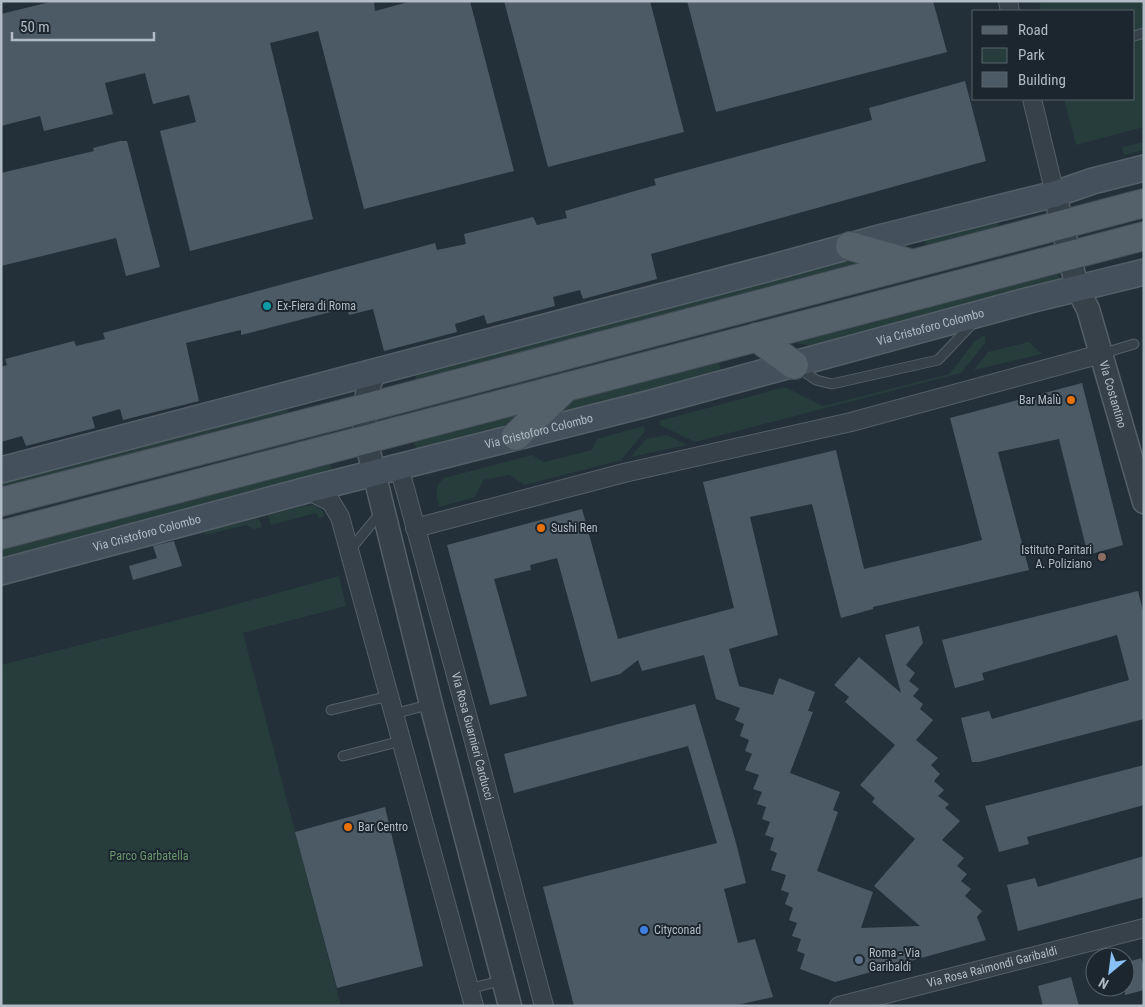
<svg xmlns="http://www.w3.org/2000/svg" width="1145" height="1007" viewBox="0 0 1145 1007" font-family="'Roboto Condensed',sans-serif">
	<style>
		.green { fill: #263d3b }
		.building { fill: #4b5a65 }
		.lines { fill: none; stroke-linecap: round; stroke-linejoin: round }
		.service-casing { stroke: #545f68; stroke-width: 11 }
		.minor-casing { stroke: #545f68; stroke-width: 20 }
		.tertiary-casing { stroke: #545f68; stroke-width: 25 }
		.secondary-casing { stroke: #545f68; stroke-width: 28 }
		.primary-casing { stroke: #434d56; stroke-width: 30 }
		.service { stroke: #36414a; stroke-width: 9 }
		.minor { stroke: #36414a; stroke-width: 18 }
		.tertiary { stroke: #36414a; stroke-width: 22 }
		.secondary { stroke: #44515d; stroke-width: 25 }
		.primary { stroke: #54616a; stroke-width: 28 }
		.culture-dot { fill: #0f9aa8; stroke: #1c262f; stroke-width: 2 }
		.food-dot { fill: #e8710a; stroke: #1c262f; stroke-width: 2 }
		.education-dot { fill: #8d6e63; stroke: #1c262f; stroke-width: 2 }
		.shop-dot { fill: #3f7fe0; stroke: #1c262f; stroke-width: 2 }
		.service-dot { fill: #5c6f8a; stroke: #1c262f; stroke-width: 2 }
		.labels { text-anchor: middle; dominant-baseline: central; stroke-width: 4; stroke-linejoin: round; paint-order: stroke }
		.poi-label { font-size: 12px; fill: #b1bcc6; stroke: #1c262f; text-anchor: start }
		.street-label { font-size: 12px; fill: #b1bcc6; stroke: #1c262f }
		.park-label { font-size: 12px; fill: #69976d; stroke: #1c262f }
	</style>
	<rect width="100%" height="100%" fill="#23303a"/>
	<!-- green -->
	<path class="green" d="M1039 1H1144V127L1076 145 1064 99H1134V11H1041Z
		M1144 142V150L1124 155 1122 147Z
		M996 217 999 226 926 245 924 237Z
		M851 257 871 260 790 283 416 379 414 371Z
		M1058 274 1061 282 816 348 795 342Z
		M985 335V343L961 373 695 442 660 425 659 421 785 387 823 406 949 374 975 341Z
		M1029 342 1042 354 974 370 988 352Z
		M719 362 721 371 546 417 564 403Z
		M286 405 288 412 1 488V479Z
		M535 409 519 425 417 451 414 442Z
		M644 426 645 431 621 460 525 485 509 475 483 480 475 497 439 507C436 495 434 487 444 478L532 455 544 462 592 450 597 439Z
		M667 435 687 445 631 457 646 439Z
		M330 464 332 474 1 559V549Z
		M313 505 323 511 324 517 318 518 316 513 271 525 268 515 304 506Z
		M259 518 262 527 254 529 246 525 205 535 204 532Z
		M339 576 346 606 243 633 341 1006H1V665L201 614Z"/>
	<!-- building -->
	<path class="building" d="M54 1H374L375 11 412 1H470L514 171 364 209 318 31 270 43 313 219 190 251 160 131 196 122 189 95 153 104 145 73 105 83 113 114 44 131 40 116 1 126V14Z
		M504 1H650L684 132 548 167Z
		M687 1H933L947 52 716 112Z
		M965 81 986 161 651 254 657 279 583 299 580 290 553 297 555 306 487 324 484 315 455 324 457 332 384 351 373 309 349 315 346 308 241 335V330L186 343 199 401 123 420 120 409 92 417 95 428 26 446 22 436 1 442V367L7 365 5 359 74 341 76 346 105 339 103 333 435 243 437 250 466 244 464 234 533 217 537 225 567 218 565 211 656 185 654 179 872 120 869 108Z
		M120 141H127L160 267 126 276 116 238 1 266V173L94 151 93 148Z
		M1082 383 1123 545 1088 555 1059 439 998 452 1029 570 873 607V609L841 618 812 504 750 517 778 635 729 649 739 686 773 695 779 678 815 692 808 711 813 712 790 773 840 792 833 810 838 812 817 871 873 892 861 928 920 926 874 886 915 839 872 802 875 798 860 785 895 745 845 702 849 697 834 685 859 657 901 693 885 635 919 626 923 643 906 665 915 673 909 681 919 689 913 696 923 704 920 709 933 720 916 740 938 758 931 765 940 774 934 781 944 790 938 796 949 804 945 808 960 821 942 840 964 858 957 866 967 874 961 881 971 889 965 896 982 911 977 917 986 940 835 982 800 969 805 954 797 951 801 939 792 936 797 923 789 920 793 908 785 904 789 893 781 890 786 875 771 870 777 853 770 850 774 838 765 835 770 822 762 819 766 807 757 804 762 792 753 789 759 775 745 770 752 754 745 751 749 740 740 736 744 724 735 720 740 708 716 699 704 655 642 671 638 660 620 674 591 682 557 558 530 565 531 570 494 579 527 696 490 705 447 545 582 509 618 639 734 608 703 482 836 450 864 569 963 545 982 540 950 418Z
		M174 541 182 566 133 580 129 566 157 558 153 546Z
		M1138 591 1144 615V719L979 762H972L961 718 989 711 992 719 1129 680 1117 635 982 673 984 680 955 688 942 640Z
		M695 704 735 839 746 883 724 889 738 943 755 939 773 997 733 1006H574L543 887 717 843 688 746 514 793 504 754Z
		M1144 765V805L1027 837 1029 844 999 852 985 806Z
		M385 807 423 966 337 988 295 832Z
		M1144 856V897L1018 931 1007 885 1035 878 1038 887Z
		M1141 958 1144 967V990L1125 995V963Z
		M1071 977 1079 1006H1043L1038 986Z"/>
	<g class="lines">
		<defs>
			<path id="service" d="M1134 36 1144 33
				M1101 354 1134 344
				M796 366 816 380 832 384 938 360 974 322
				M350 550 382 511
				M331 710 389 696
				M394 714 431 704
				M343 756 401 741
				M469 989 503 980"/>
			<g id="minor">
				<path d="M1008 1 1010 11"/>
				<path d="M1032 99 1055 194"/>
				<path id="s1" d="M399 467 470 726 544 1006"/>
				<path d="M307 490 331 502 340 517 474 1006"/>
				<path d="M415 528 624 473 851 422 1101 354"/>
				<path id="s2" d="M839 1006 1144 928"/>
			</g>
			<g id="tertiary">
				<path id="s3" d="M1055 194 1077 288 1088 309 1144 502"/>
				<path d="M375 371C365 392 362 417 366 440L431 704 510 1006"/>
			</g>
			<g id="secondary">
				<path d="M1 470 770 268 879 238 1055 194 1093 181 1144 168"/>
				<path id="s4" d="M1 572 307 490 647 404 1030 300 1144 272"/>
			</g>
			<path id="primary" d="M850 246 913 264
				M756 337 794 365
				M516 436 566 387
				M1 502 365 408 1144 203
				M1 535 1144 236"/>
		</defs>
		<!-- service casing -->
		<use href="#service" class="service-casing"/>
		<!-- minor casing -->
		<use href="#minor" class="minor-casing"/>
		<!-- tertiary casing -->
		<use href="#tertiary" class="tertiary-casing"/>
		<!-- secondary casing -->
		<use href="#secondary" class="secondary-casing"/>
		<!-- primary casing -->
		<use href="#primary" class="primary-casing"/>
		<!-- service -->
		<use href="#service" class="service"/>
		<!-- minor -->
		<use href="#minor" class="minor"/>
		<!-- tertiary -->
		<use href="#tertiary" class="tertiary"/>
		<!-- secondary -->
		<use href="#secondary" class="secondary"/>
		<!-- primary -->
		<use href="#primary" class="primary"/>
	</g>
	<!-- markers -->
	<circle class="culture-dot" cx="267" cy="306" r="5"/>
	<g class="food-dot">
		<circle cx="1071" cy="400" r="5"/>
		<circle cx="541" cy="528" r="5"/>
		<circle cx="348" cy="827" r="5"/>
	</g>
	<circle class="education-dot" cx="1102" cy="557" r="5"/>
	<circle class="shop-dot" cx="644" cy="930" r="5"/>
	<circle class="service-dot" cx="859" cy="960" r="5"/>
	<g class="labels">
		<!-- poi labels -->
		<g class="poi-label">
			<text x="277" y="306">Ex-Fiera di Roma</text>
			<text x="1061" y="400" text-anchor="end">Bar Malù</text>
			<text x="551" y="528">Sushi Ren</text>
			<text x="1092" y="550" text-anchor="end">Istituto Paritari<tspan x="1092" dy="14">A. Poliziano</tspan></text>
			<text x="358" y="827">Bar Centro</text>
			<text x="654" y="930">Cityconad</text>
			<text x="869" y="953">Roma - Via<tspan x="869" dy="14">Garibaldi</tspan></text>
		</g>
		<!-- street labels -->
		<g class="street-label">
			<text stroke="none"><textPath href="#s4" startOffset="961">Via Cristoforo Colombo</textPath></text>
			<text stroke="none"><textPath href="#s3" startOffset="209">Via Costantino</textPath></text>
			<text stroke="none"><textPath href="#s4" startOffset="556">Via Cristoforo Colombo</textPath></text>
			<text stroke="none"><textPath href="#s4" startOffset="151">Via Cristoforo Colombo</textPath></text>
			<text stroke="none"><textPath href="#s1" startOffset="279">Via Rosa Guarnieri Carducci</textPath></text>
			<text stroke="none"><textPath href="#s2" startOffset="158">Via Rosa Raimondi Garibaldi</textPath></text>
		</g>
		<!-- park labels -->
		<g class="park-label">
			<text x="149" y="856">Parco Garbatella</text>
		</g>
	</g>
	<!-- border -->
	<rect width="1145" height="1007" fill="none" stroke="#b1bcc6" stroke-width="5"/>
	<!-- legend -->
	<rect x="972" y="10" width="162" height="90" fill="#1c262f" stroke="#58626b"/>
	<rect x="982" y="26" width="25" height="8" fill="#54616a" stroke="#58626b"/>
	<text x="1018" y="35" font-size="15" fill="#b1bcc6">Road</text>
	<rect x="982" y="48" width="25" height="15" fill="#263d3b" stroke="#58626b"/>
	<text x="1018" y="60" font-size="15" fill="#b1bcc6">Park</text>
	<rect x="982" y="72" width="25" height="15" fill="#4b5a65" stroke="#58626b"/>
	<text x="1018" y="85" font-size="15" fill="#b1bcc6">Building</text>
	<!-- north arrow -->
	<g transform="translate(1110 972) rotate(209)"><circle r="24" fill="#1c262f" stroke="#58626b"/>
	<path d="M0-4L9 19L0 12L-9 19Z" fill="#88c1f5"/>
	<text y="-8" font-size="14" font-weight="bold" text-anchor="middle" fill="#b1bcc6">N</text>
	</g>
	<!-- scale -->
	<path d="M12 32v8h142v-8" fill="none" stroke="#b1bcc6" stroke-width="2.5"/>
	<text x="20" y="32" font-size="15" fill="#b1bcc6" stroke="#1c262f" stroke-width="4" paint-order="stroke">50 m</text>
</svg>
